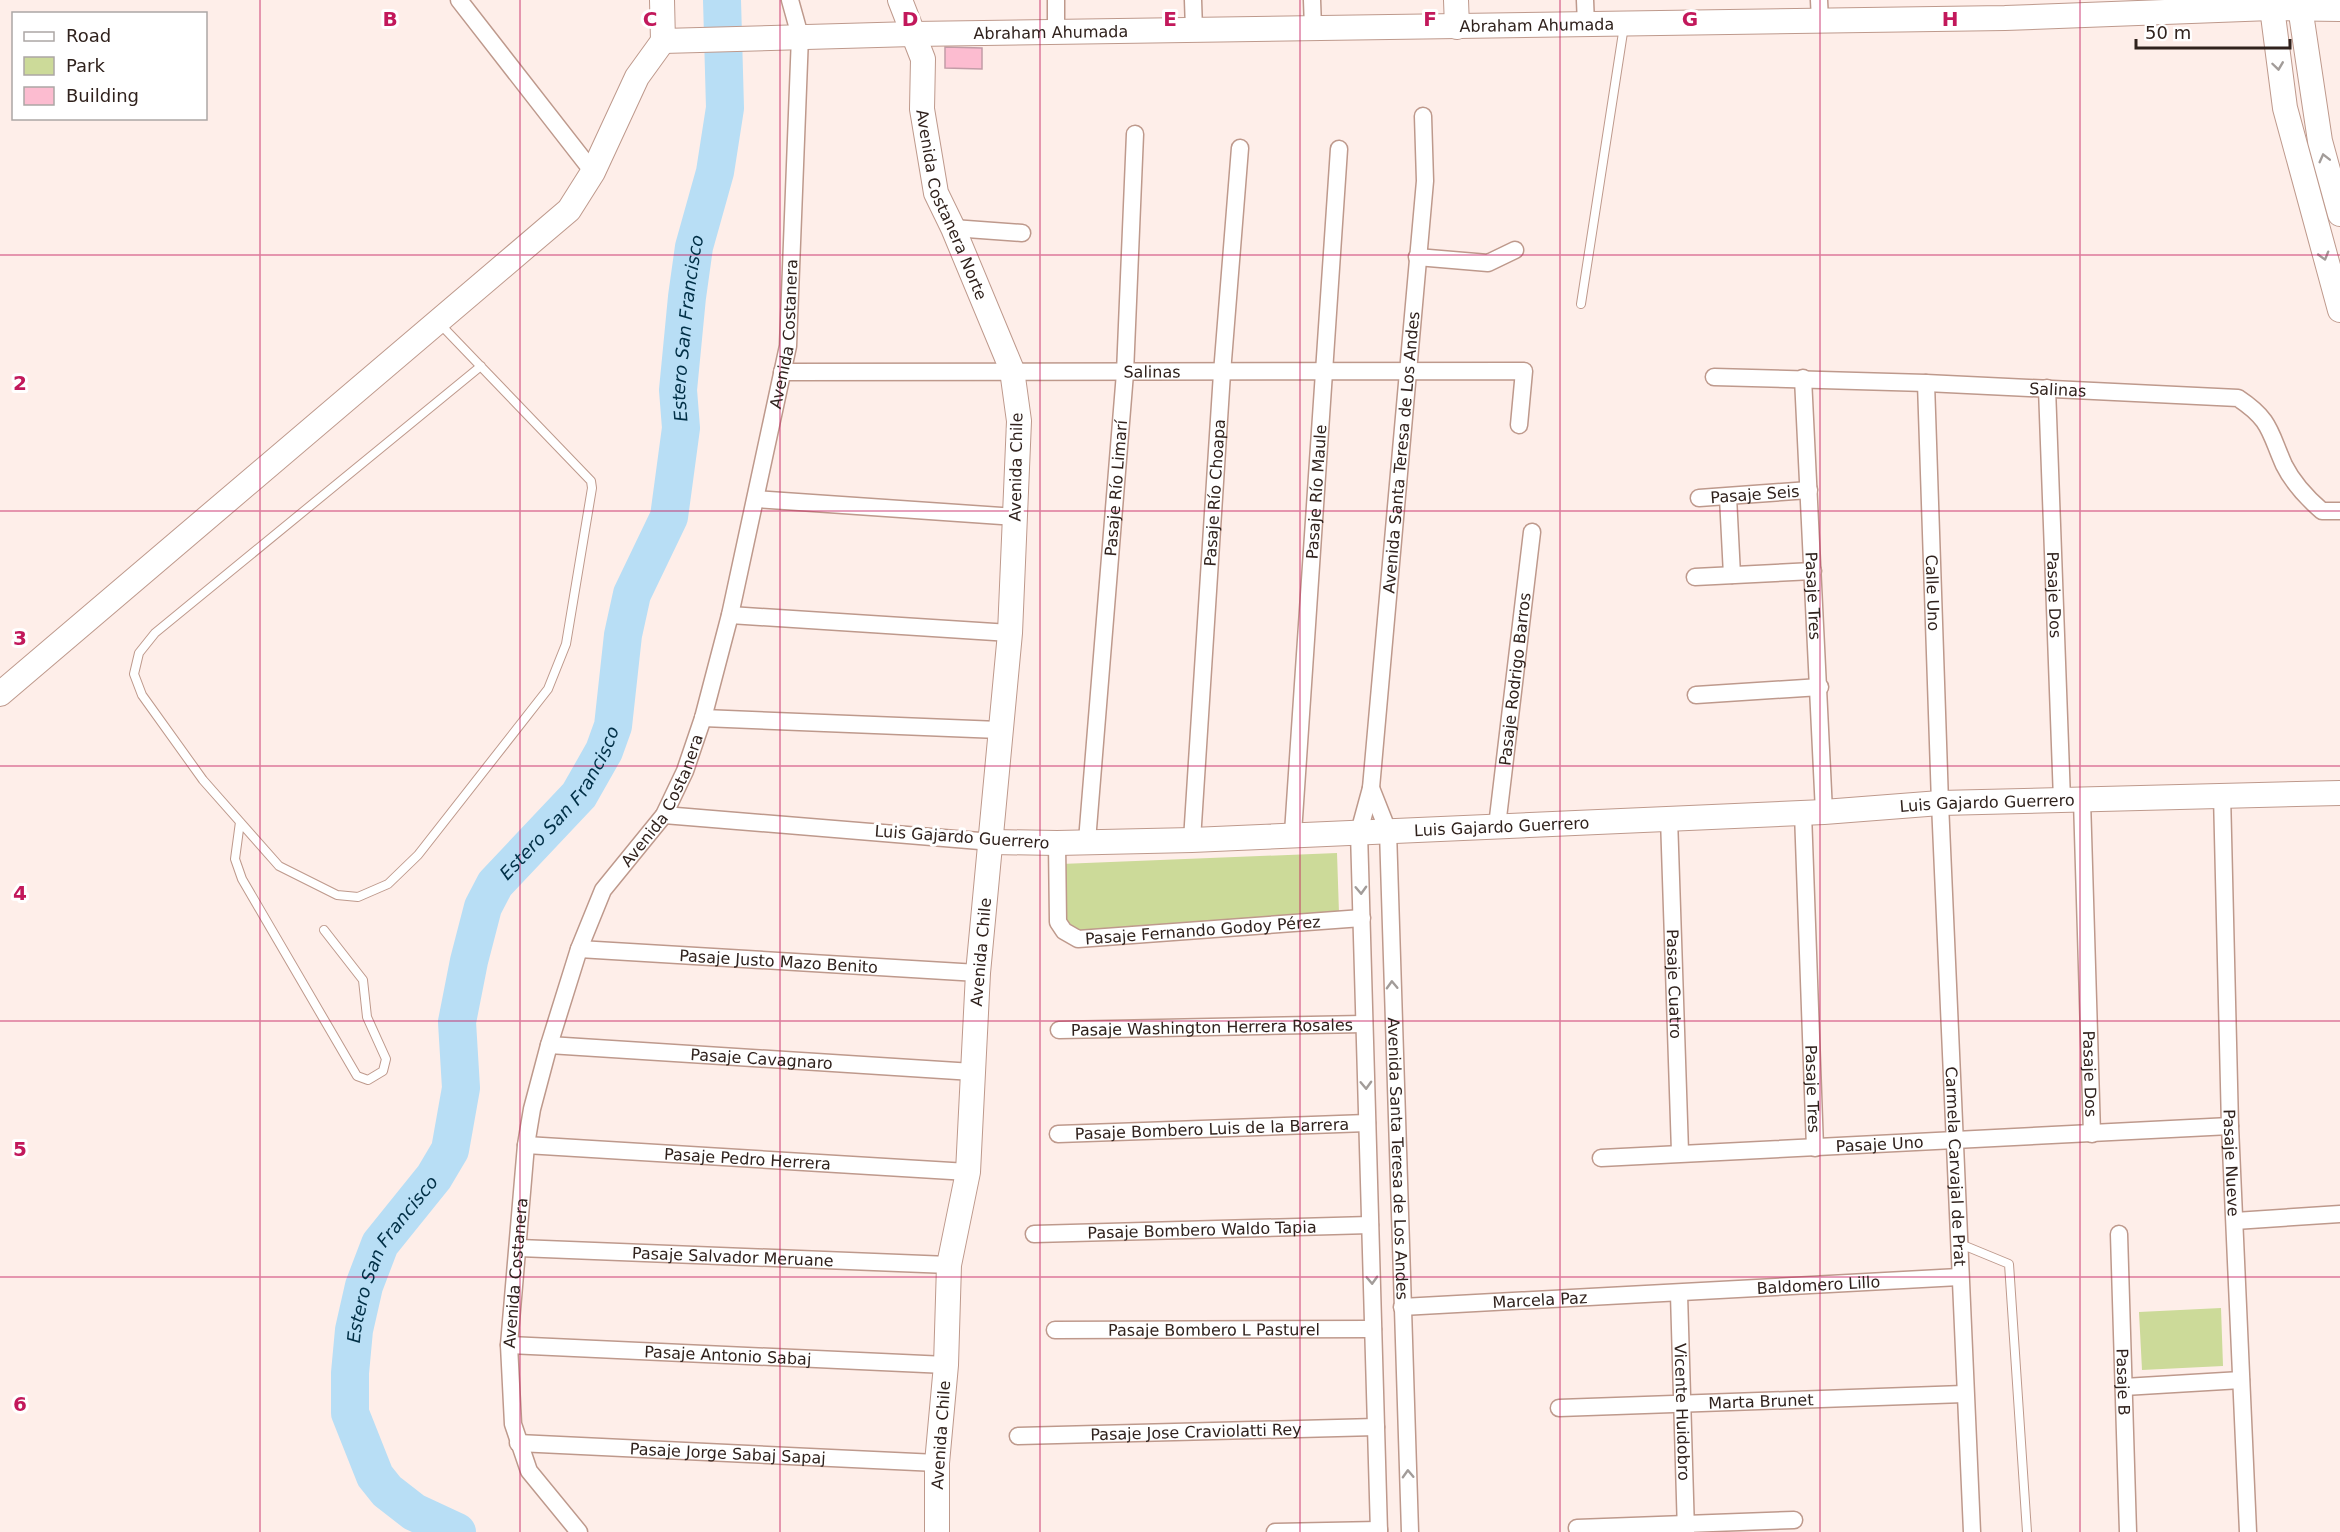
<svg xmlns="http://www.w3.org/2000/svg" width="2340" height="1532" viewBox="0 0 2340 1532" font-family="'DejaVu Sans',sans-serif">
	<style>
		.green { fill: #ccda99 }
		.lines { fill: none; stroke-linecap: round; stroke-linejoin: round }
		.river { stroke: #b8def5; stroke-width: 38 }
		.building { fill: #fcbcd0; stroke: #c29ca7; stroke-width: 1.5 }
		.lane-casing { stroke: #be998c; stroke-width: 10 }
		.street-casing { stroke: #be998c; stroke-width: 19 }
		.secondary-casing { stroke: #be998c; stroke-width: 26 }
		.lane { stroke: #fff; stroke-width: 8 }
		.street { stroke: #fff; stroke-width: 16 }
		.secondary { stroke: #fff; stroke-width: 24 }
		.oneway { stroke: #a29c99 }
		.grid { fill: none; stroke: #c2185b; stroke-width: 1.5; stroke-opacity: 0.55 }
		.labels { text-anchor: middle; dominant-baseline: central; stroke-width: 6; stroke-linejoin: round; paint-order: stroke }
		.street-label { font-size: 16px; fill: #30221d; stroke: #fff }
		.water-label { font-size: 18px; font-style: italic; fill: #002f46; stroke: #fff }
		.grid-label { font-size: 20px; text-anchor: middle; font-weight: bold; fill: #c2185b; stroke: #fff; stroke-width: 6; stroke-linejoin: round; paint-order: stroke }
	</style>
	<rect width="100%" height="100%" fill="#feeee9"/>
	<!-- green -->
	<path class="green" d="M1337 853 1339 913 1074 934 1062 918 1061 864Z
		M2221 1308 2223 1366 2142 1370 2139 1312Z"/>
	<g class="lines">
		<!-- river -->
		<path class="river" id="s1" d="M457 1532 414 1512 387 1491 375 1476 350 1413V1373L354 1330 364 1286 380 1244 434 1177 450 1150 461 1088 457 1022 469 961 483 907 495 884 579 795 604 751 613 726 623 635 632 594 669 517 681 428 678 390 687 297 694 247 715 172 725 108 722 0"/>
	</g>
	<!-- building -->
	<path class="building" d="M945 47 982 48V69L945 68Z"/>
	<g class="lines">
		<defs>
			<path id="lane" d="M1581 304 1624 26
				M440 324 591 481 592 488 566 644 548 689 418 855 388 884 358 897 337 895 279 866 203 780 142 695 134 674 139 653 155 633 481 366
				M240 822 235 859 242 879 357 1076 368 1080 383 1071 386 1059 367 1017 363 980 324 930
				M1958 1243 2009 1264 2027 1532"/>
			<g id="street">
				<path d="M459 0 593 172"/>
				<path d="M1056 0V32"/>
				<path d="M1193 0 1194 30"/>
				<path d="M1312 0 1313 28"/>
				<path d="M1585 0 1586 25"/>
				<path d="M1819 0 1820 21"/>
				<path d="M953 228 1022 233"/>
				<path d="M1417 257 1488 263 1515 250"/>
				<path id="s2" d="M782 372 1524 371 1519 425"/>
				<path id="s3" d="M1714 377 1926 383 2238 398C2271 420 2269 431 2284 465 2293 483 2307 498 2322 511H2340"/>
				<path id="s4" d="M1803 378 1824 812"/>
				<path id="s5" d="M1926 383 1940 803 1972 1532"/>
				<path id="s6" d="M2047 388 2062 800"/>
				<path d="M1728 497 1732 575"/>
				<path id="s7" d="M1699 498 1809 490"/>
				<path d="M756 499 1016 517"/>
				<path d="M1695 577 1813 571"/>
				<path d="M730 615 1010 633"/>
				<path d="M1696 695 1820 687"/>
				<path d="M703 718 999 730"/>
				<path id="s8" d="M1371 788 1388 831 1410 1532"/>
				<path id="s9" d="M2222 794 2230 1126 2248 1532"/>
				<path id="s10" d="M2082 800 2092 1134"/>
				<path id="s11" d="M1803 813 1815 1148"/>
				<path d="M664 815 992 842"/>
				<path id="s12" d="M1669 818 1680 1152"/>
				<path id="s13" d="M1497 826 1532 532"/>
				<path id="s14" d="M1293 833 1339 149"/>
				<path id="s15" d="M1192 840 1222 373 1240 148"/>
				<path id="s16" d="M1087 841 1125 373 1135 134"/>
				<path id="s17" d="M1057 843 1058 922 1064 931 1078 939 1362 918"/>
				<path id="s18" d="M579 949 978 973"/>
				<path id="s19" d="M1059 1030 1364 1024"/>
				<path id="s20" d="M549 1045 973 1072"/>
				<path id="s21" d="M1058 1134 1367 1123"/>
				<path id="s22" d="M526 1145 968 1172"/>
				<path id="s23" d="M1601 1158 2230 1126"/>
				<path d="M2235 1221 2340 1214"/>
				<path id="s24" d="M1034 1234 1370 1225"/>
				<path id="s25" d="M2119 1234 2128 1532"/>
				<path id="s26" d="M519 1248 949 1265"/>
				<path id="s27" d="M1679 1294 1686 1532"/>
				<path id="s28" d="M1402 1307 1959 1277"/>
				<path id="s29" d="M1055 1330 1373 1329"/>
				<path id="s30" d="M509 1345 946 1365"/>
				<path d="M2124 1387 2241 1380"/>
				<path id="s31" d="M1559 1408 1964 1394"/>
				<path id="s32" d="M1018 1436 1376 1427"/>
				<path id="s33" d="M518 1443 937 1463"/>
				<path d="M1577 1528 1794 1520"/>
				<path id="s34" d="M579 1532 529 1471 513 1424 509 1345 526 1145 532 1109 549 1045 579 949 603 890 664 815 685 771 703 718 730 615 788 346 800 36 790 0"/>
				<path d="M1275 1532 1379 1530"/>
				<path id="s35" d="M1379 1532 1359 832 1371 788 1425 181 1423 116"/>
			</g>
			<g id="secondary">
				<path d="M662 0 663 41"/>
				<path id="s36" d="M900 0 923 59 922 109 936 193 953 228 1012 370 1019 421 1010 633 978 973 968 1172 949 1265 946 1365 937 1463V1532"/>
				<path d="M1456 0 1457 27"/>
				<path d="M2271 0 2285 108 2340 310"/>
				<path d="M2299 0 2320 141 2340 214"/>
				<path id="s37" d="M663 41 913 34 2005 18 2271 8 2340 9"/>
				<path d="M0 694 569 210 593 172 637 77 663 41"/>
				<path id="s38" d="M992 842 1057 843 1192 840 1824 812 1940 803 2340 793"/>
			</g>
		</defs>
		<!-- lane casing -->
		<use href="#lane" class="lane-casing"/>
		<!-- street casing -->
		<use href="#street" class="street-casing"/>
		<!-- secondary casing -->
		<use href="#secondary" class="secondary-casing"/>
		<!-- lane -->
		<use href="#lane" class="lane"/>
		<!-- street -->
		<use href="#street" class="street"/>
		<!-- secondary -->
		<use href="#secondary" class="secondary"/>
	</g>
	<!-- one-way arrows -->
	<defs><path id="oneway-chevron" d="M-2-3.5L2.5 0L-2 3.5" fill="none" stroke-width="1.6" stroke-linecap="round" stroke-linejoin="round" transform="scale(1.5)"/></defs>
	<g class="oneway">
		<use href="#oneway-chevron" transform="translate(2278 66) rotate(82)"/>
		<use href="#oneway-chevron" transform="translate(2324 158) rotate(-104)"/>
		<use href="#oneway-chevron" transform="translate(2324 256) rotate(74)"/>
		<use href="#oneway-chevron" transform="translate(1361 890) rotate(88)"/>
		<use href="#oneway-chevron" transform="translate(1392 985) rotate(-92)"/>
		<use href="#oneway-chevron" transform="translate(1366 1085) rotate(88)"/>
		<use href="#oneway-chevron" transform="translate(1372 1280) rotate(88)"/>
		<use href="#oneway-chevron" transform="translate(1408 1474) rotate(-92)"/>
	</g>
	<!-- grid -->
	<path class="grid" d="M260 0V1532M520 0V1532M780 0V1532M1040 0V1532M1300 0V1532M1560 0V1532M1820 0V1532M2080 0V1532M0 255H2340M0 511H2340M0 766H2340M0 1021H2340M0 1277H2340"/>
	<g class="labels">
		<!-- street labels -->
		<g class="street-label">
			<text stroke="none"><textPath href="#s37" startOffset="874">Abraham Ahumada</textPath></text>
			<text stroke="none"><textPath href="#s37" startOffset="388">Abraham Ahumada</textPath></text>
			<text stroke="none"><textPath href="#s36" startOffset="214">Avenida Costanera Norte</textPath></text>
			<text stroke="none"><textPath href="#s34" startOffset="1270">Avenida Costanera</textPath></text>
			<text stroke="none"><textPath href="#s2" startOffset="370">Salinas</textPath></text>
			<text stroke="none"><textPath href="#s3" startOffset="344">Salinas</textPath></text>
			<text stroke="none"><textPath href="#s35" startOffset="1083">Avenida Santa Teresa de Los Andes</textPath></text>
			<text transform="translate(1016 467) rotate(-89)">Avenida Chile</text>
			<text stroke="none"><textPath href="#s16" startOffset="354">Pasaje Río Limarí</textPath></text>
			<text stroke="none"><textPath href="#s14" startOffset="342">Pasaje Río Maule</textPath></text>
			<text stroke="none"><textPath href="#s15" startOffset="348">Pasaje Río Choapa</textPath></text>
			<text stroke="none"><textPath href="#s7" startOffset="56">Pasaje Seis</textPath></text>
			<text stroke="none"><textPath href="#s5" startOffset="210">Calle Uno</textPath></text>
			<text stroke="none"><textPath href="#s6" startOffset="207">Pasaje Dos</textPath></text>
			<text stroke="none"><textPath href="#s4" startOffset="218">Pasaje Tres</textPath></text>
			<text stroke="none"><textPath href="#s13" startOffset="148">Pasaje Rodrigo Barros</textPath></text>
			<text stroke="none"><textPath href="#s34" startOffset="784">Avenida Costanera</textPath></text>
			<text stroke="none"><textPath href="#s38" startOffset="996">Luis Gajardo Guerrero</textPath></text>
			<text stroke="none"><textPath href="#s38" startOffset="510">Luis Gajardo Guerrero</textPath></text>
			<text transform="translate(962 837) rotate(4)">Luis Gajardo Guerrero</text>
			<text stroke="none"><textPath href="#s17" startOffset="231">Pasaje Fernando Godoy Pérez</textPath></text>
			<text transform="translate(981 952) rotate(-85)">Avenida Chile</text>
			<text stroke="none"><textPath href="#s18" startOffset="200">Pasaje Justo Mazo Benito</textPath></text>
			<text stroke="none"><textPath href="#s12" startOffset="166">Pasaje Cuatro</textPath></text>
			<text stroke="none"><textPath href="#s19" startOffset="153">Pasaje Washington Herrera Rosales</textPath></text>
			<text stroke="none"><textPath href="#s20" startOffset="213">Pasaje Cavagnaro</textPath></text>
			<text stroke="none"><textPath href="#s10" startOffset="274">Pasaje Dos</textPath></text>
			<text stroke="none"><textPath href="#s11" startOffset="276">Pasaje Tres</textPath></text>
			<text stroke="none"><textPath href="#s21" startOffset="154">Pasaje Bombero Luis de la Barrera</textPath></text>
			<text stroke="none"><textPath href="#s23" startOffset="279">Pasaje Uno</textPath></text>
			<text stroke="none"><textPath href="#s22" startOffset="222">Pasaje Pedro Herrera</textPath></text>
			<text stroke="none"><textPath href="#s8" startOffset="374">Avenida Santa Teresa de Los Andes</textPath></text>
			<text stroke="none"><textPath href="#s9" startOffset="369">Pasaje Nueve</textPath></text>
			<text stroke="none"><textPath href="#s5" startOffset="784">Carmela Carvajal de Prat</textPath></text>
			<text stroke="none"><textPath href="#s24" startOffset="168">Pasaje Bombero Waldo Tapia</textPath></text>
			<text stroke="none"><textPath href="#s26" startOffset="214">Pasaje Salvador Meruane</textPath></text>
			<text stroke="none"><textPath href="#s34" startOffset="280">Avenida Costanera</textPath></text>
			<text stroke="none"><textPath href="#s28" startOffset="417">Baldomero Lillo</textPath></text>
			<text stroke="none"><textPath href="#s28" startOffset="138">Marcela Paz</textPath></text>
			<text stroke="none"><textPath href="#s29" startOffset="159">Pasaje Bombero L Pasturel</textPath></text>
			<text stroke="none"><textPath href="#s30" startOffset="219">Pasaje Antonio Sabaj</textPath></text>
			<text stroke="none"><textPath href="#s25" startOffset="148">Pasaje B</textPath></text>
			<text stroke="none"><textPath href="#s31" startOffset="202">Marta Brunet</textPath></text>
			<text stroke="none"><textPath href="#s27" startOffset="118">Vicente Huidobro</textPath></text>
			<text stroke="none"><textPath href="#s32" startOffset="178">Pasaje Jose Craviolatti Rey</textPath></text>
			<text transform="translate(941 1435) rotate(-86)">Avenida Chile</text>
			<text stroke="none"><textPath href="#s33" startOffset="210">Pasaje Jorge Sabaj Sapaj</textPath></text>
		</g>
		<!-- water labels -->
		<g class="water-label">
			<text stroke="none"><textPath href="#s1" startOffset="1341">Estero San Francisco</textPath></text>
			<text stroke="none"><textPath href="#s1" startOffset="837">Estero San Francisco</textPath></text>
			<text stroke="none"><textPath href="#s1" startOffset="333">Estero San Francisco</textPath></text>
		</g>
	</g>
	<g class="grid-label">
		<text x="390" y="26">B</text>
		<text x="650" y="26">C</text>
		<text x="910" y="26">D</text>
		<text x="1170" y="26">E</text>
		<text x="1430" y="26">F</text>
		<text x="1690" y="26">G</text>
		<text x="1950" y="26">H</text>
		<text x="20" y="390">2</text>
		<text x="20" y="645">3</text>
		<text x="20" y="900">4</text>
		<text x="20" y="1156">5</text>
		<text x="20" y="1411">6</text>
	</g>
	<!-- legend -->
	<rect x="12" y="12" width="195" height="108" fill="#ffffff" stroke="#aca7a5" stroke-width="1.5"/>
	<rect x="24" y="32" width="30" height="9" fill="#ffffff" stroke="#aca7a5" stroke-width="1.5"/>
	<text x="66" y="42" font-size="18" fill="#30221d">Road</text>
	<rect x="24" y="57" width="30" height="18" fill="#ccda99" stroke="#aca7a5" stroke-width="1.5"/>
	<text x="66" y="72" font-size="18" fill="#30221d">Park</text>
	<rect x="24" y="87" width="30" height="18" fill="#fcbcd0" stroke="#aca7a5" stroke-width="1.5"/>
	<text x="66" y="102" font-size="18" fill="#30221d">Building</text>
	<!-- scale -->
	<path d="M2136 39v9h154v-9" fill="none" stroke="#30221d" stroke-width="3"/>
	<text x="2145" y="39" font-size="18" fill="#30221d" stroke="#ffffff" stroke-width="4.5" paint-order="stroke">50 m</text>
</svg>
